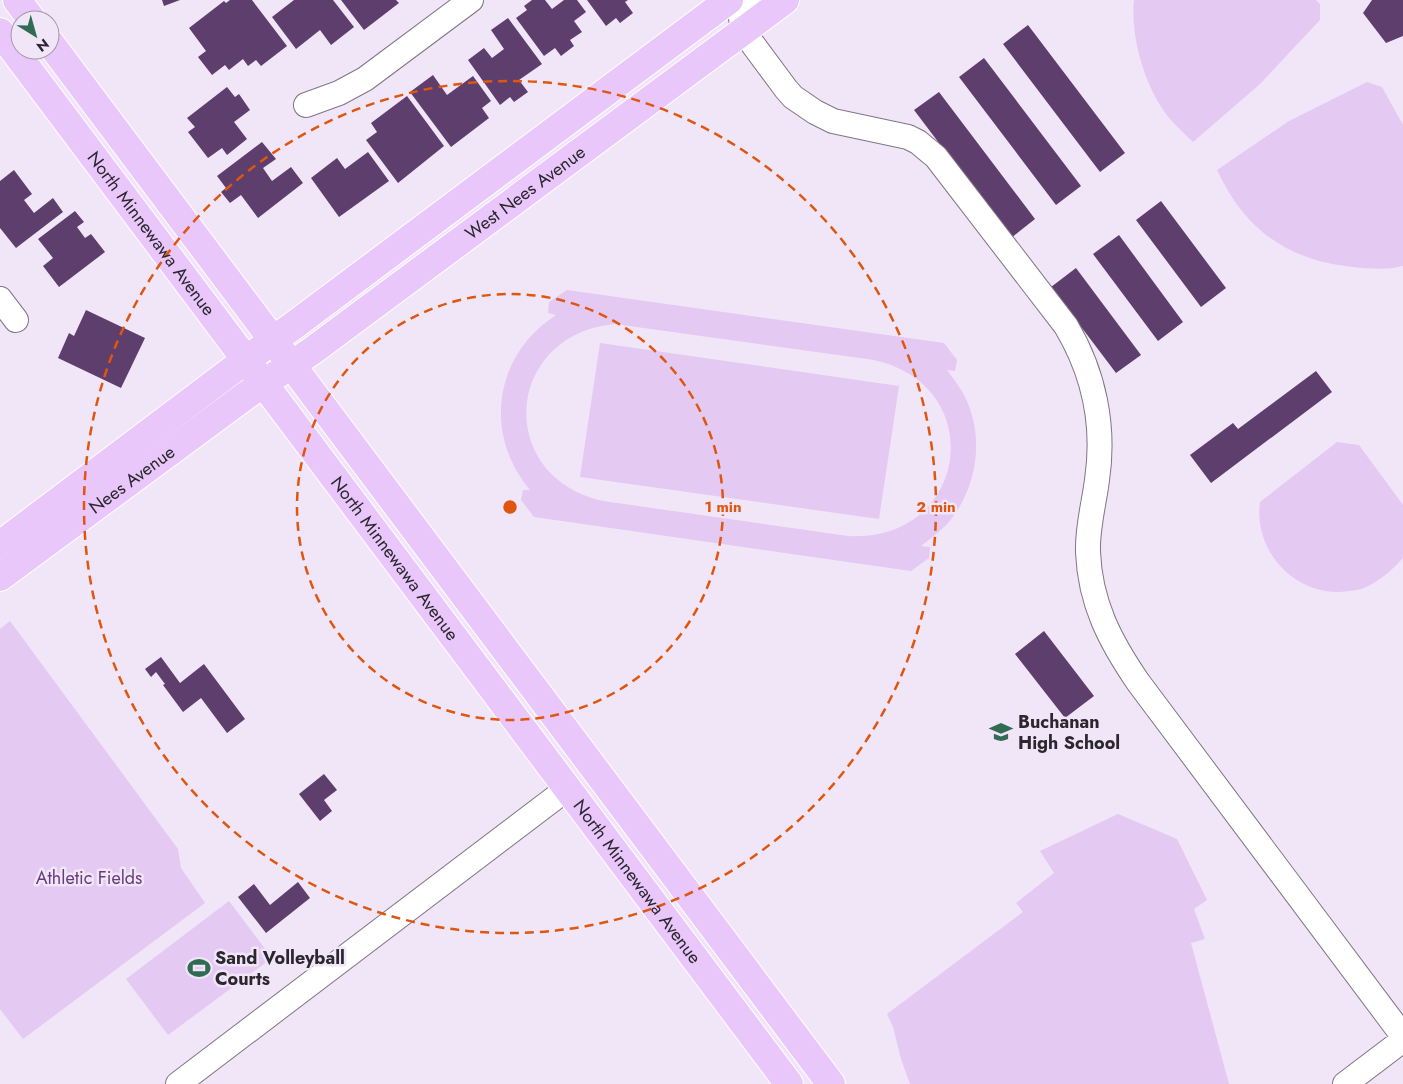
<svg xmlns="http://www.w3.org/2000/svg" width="1403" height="1084" viewBox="0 0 1403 1084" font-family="Jost,sans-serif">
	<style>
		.green { fill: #e4c9f2; fill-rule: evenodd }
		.building { fill: #5e3e6d }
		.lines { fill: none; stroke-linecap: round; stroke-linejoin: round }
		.minor-casing { stroke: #807585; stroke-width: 26 }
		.major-casing { stroke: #fff; stroke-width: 30 }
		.minor { stroke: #fff; stroke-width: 24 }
		.major { stroke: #eac7fb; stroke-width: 28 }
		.ring { fill: none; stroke: #df560e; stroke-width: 2.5; stroke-dasharray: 9 6 }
		.labels { text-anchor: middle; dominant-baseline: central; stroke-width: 5; stroke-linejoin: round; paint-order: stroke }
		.street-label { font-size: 18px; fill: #2b272e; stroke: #f1e5f8 }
		.poi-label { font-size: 18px; font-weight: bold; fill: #2b272e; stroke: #f1e5f8; text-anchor: start }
		.park-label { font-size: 18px; fill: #673b7c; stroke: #f1e5f8 }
		.centre { fill: #df560e; stroke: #f1e5f8; stroke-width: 2.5 }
		.ring-label { font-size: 15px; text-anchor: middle; font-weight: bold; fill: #df560e; stroke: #f1e5f8; stroke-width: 5; stroke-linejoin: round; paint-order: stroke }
	</style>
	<rect width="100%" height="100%" fill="#f1e5f8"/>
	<!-- green -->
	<path class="green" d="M1134 0H1316L1320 4V20L1260 84 1193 142C1186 135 1178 128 1171 120 1146 91 1130 38 1134 0Z
		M1367 82 1382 87 1403 125V266C1387 270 1369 269 1353 267 1287 260 1245 230 1217 170L1289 121Z
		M567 290 944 343 957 360 955 371 947 370C955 381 964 392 969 406 983 443 976 486 952 518 944 529 932 537 921 546L930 547 929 558 911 571 534 517 521 500 523 490H530C483 434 494 355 556 315L548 313 549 302ZM615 324 874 360C991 386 968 543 848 536L603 501C494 477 504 334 615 324Z
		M600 343 899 386 879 519 580 477Z
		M1337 442 1359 445 1403 505V558C1391 571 1380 581 1364 588 1359 590 1354 590 1349 591 1298 599 1253 553 1260 502Z
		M10 621 178 849 181 868 205 903 23 1039 0 1009V629Z
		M1118 814 1177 839 1207 900 1194 909 1205 939 1191 943 1229 1084H910L901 1059 893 1027 887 1014 1023 912 1016 903 1054 873 1040 851Z
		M229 901 272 958 168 1035 126 979Z"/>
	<!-- building -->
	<path class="building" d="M162 0H180L164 6Z
		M230 0H252L287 46 261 66 256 60 248 66 243 59 229 70 225 65 212 75 198 57 206 51 189 28 224 1 226 3Z
		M294 0H333L354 27 331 45 320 30 296 49 272 17Z
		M341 0H396L399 3 364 30Z
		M532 0H545L552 9 564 0H577L586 12 574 21 582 32 570 40 574 46 561 56 555 48 544 56 516 18 527 10 524 6Z
		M587 0H628L625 2 633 13 620 23 616 18 606 26Z
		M1372 0H1403V36L1386 43 1363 13Z
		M508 18 542 64 519 80 528 92 514 102 510 97 500 105 468 60 484 48 492 58 504 49 491 30Z
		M1028 25 1125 153 1100 172 1003 44Z
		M984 58 1081 186 1056 205 959 77Z
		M433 75 447 95 473 76 491 101 482 108 489 118 451 147 410 92Z
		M227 87 235 97 239 94 250 110 234 122 247 139 227 155 222 148 208 158 188 132 195 127 187 118Z
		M939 92 1035 219 1011 238 914 110Z
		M407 96 444 146 398 183 366 140 377 132 371 123Z
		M262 142 276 159 263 168 272 181 291 167 303 183 258 218 241 195 230 203 221 192 226 188 217 176Z
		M368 152 389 181 339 217 311 178 337 158 345 169Z
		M14 170 32 194 24 200 34 213 53 198 63 212 16 248 0 228V181Z
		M1161 201 1226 288 1201 307 1136 220Z
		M75 211 84 222 77 227 85 238 91 234 105 252 59 287 43 266 53 258 38 239Z
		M1119 235 1183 322 1158 341 1093 254Z
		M1076 268 1141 355 1116 373 1051 287Z
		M86 310 145 338 121 388 58 358 69 333 74 336Z
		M1316 371 1332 392 1211 483 1190 455 1233 423 1238 429Z
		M1044 631 1094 696 1065 718 1015 654Z
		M161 657 180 683 204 664 245 719 227 733 201 698 183 712 163 685 165 684 156 672 151 677 145 669Z
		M324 774 337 790 324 800 332 811 320 821 299 794Z
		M298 882 310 898 266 933 238 897 254 884 270 905Z"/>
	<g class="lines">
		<defs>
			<path id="minor" d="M757 0 744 12 741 18 743 31 786 89 793 97 815 112 833 121 908 137 918 142 936 157 1066 326C1094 373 1105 426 1097 480 1094 504 1087 528 1088 552 1090 603 1110 641 1138 682L1403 1036
				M306 105 339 93 365 79 471 0
				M0 299 16 320
				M178 1084 568 788
				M1345 1084 1403 1040"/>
			<g id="major">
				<path d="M17 0 32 20"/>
				<path id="s1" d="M0 32 789 1084"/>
				<path d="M50 43 831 1084"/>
				<path d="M0 545 247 359 293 326 729 0"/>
				<path id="s2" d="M0 577 248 394 312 351 785 0"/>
			</g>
		</defs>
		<!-- minor casing -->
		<use href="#minor" class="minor-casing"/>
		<!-- major casing -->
		<use href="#major" class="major-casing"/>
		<!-- minor -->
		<use href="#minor" class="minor"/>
		<!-- major -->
		<use href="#major" class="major"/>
	</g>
	<!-- distance rings -->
	<g class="ring">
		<circle cx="510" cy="507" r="213"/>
		<circle cx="510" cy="507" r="426"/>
	</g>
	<!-- icons -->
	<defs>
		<symbol id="school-bare" viewBox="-9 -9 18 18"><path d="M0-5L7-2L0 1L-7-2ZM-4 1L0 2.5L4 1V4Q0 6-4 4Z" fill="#326b54" stroke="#f1e5f8" stroke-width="2.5" paint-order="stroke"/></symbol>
		<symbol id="stadium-bare" viewBox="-9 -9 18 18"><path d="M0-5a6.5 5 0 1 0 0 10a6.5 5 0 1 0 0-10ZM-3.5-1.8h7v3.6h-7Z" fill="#326b54" stroke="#f1e5f8" stroke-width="2.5" paint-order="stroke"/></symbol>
	</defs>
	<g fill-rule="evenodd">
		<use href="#school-bare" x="985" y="716" width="32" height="32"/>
		<use href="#stadium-bare" x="183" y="952" width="32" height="32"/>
	</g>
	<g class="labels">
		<!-- street labels -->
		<g class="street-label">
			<text stroke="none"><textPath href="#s2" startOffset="651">West Nees Avenue</textPath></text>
			<text stroke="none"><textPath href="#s1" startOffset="252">North Minnewawa Avenue</textPath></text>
			<text stroke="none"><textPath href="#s2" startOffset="164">Nees Avenue</textPath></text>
			<text stroke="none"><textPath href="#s1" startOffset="658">North Minnewawa Avenue</textPath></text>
			<text stroke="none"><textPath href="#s1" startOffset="1062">North Minnewawa Avenue</textPath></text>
		</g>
		<!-- poi labels -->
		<g class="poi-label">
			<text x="1018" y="722">Buchanan<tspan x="1018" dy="21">High School</tspan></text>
			<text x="215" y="958">Sand Volleyball<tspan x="215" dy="21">Courts</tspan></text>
		</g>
		<!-- park labels -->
		<g class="park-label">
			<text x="89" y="878">Athletic Fields</text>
		</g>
	</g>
	<circle cx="510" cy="507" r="8" class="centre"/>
	<g class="ring-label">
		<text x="723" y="512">1 min</text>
		<text x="936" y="512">2 min</text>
	</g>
	<!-- north arrow -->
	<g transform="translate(35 35) rotate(143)"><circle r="24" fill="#f1e5f8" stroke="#a299a7"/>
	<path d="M0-4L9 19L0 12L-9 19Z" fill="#326b54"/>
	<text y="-8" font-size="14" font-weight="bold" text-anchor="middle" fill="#2b272e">N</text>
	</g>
</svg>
